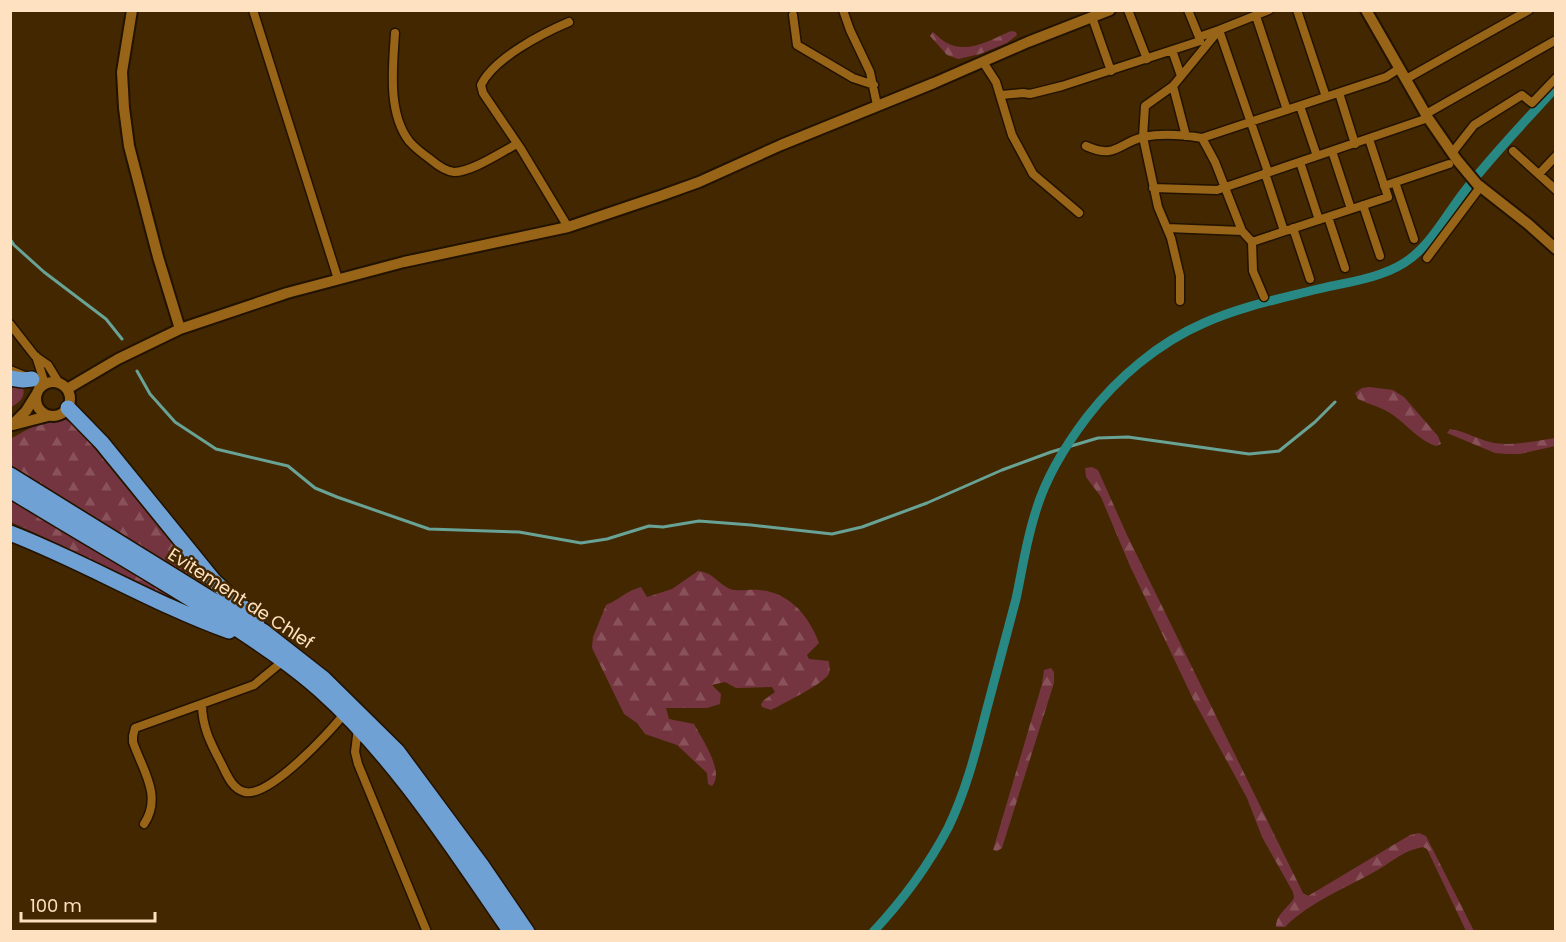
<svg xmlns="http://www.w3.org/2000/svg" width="1566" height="942" viewBox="0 0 1566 942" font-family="Poppins,sans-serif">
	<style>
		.forest { fill: url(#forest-firs) }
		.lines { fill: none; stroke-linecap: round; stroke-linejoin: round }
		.stream { stroke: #68a396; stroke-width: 3 }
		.canal { stroke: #288984; stroke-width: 9 }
		.street-casing { stroke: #221200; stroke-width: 11 }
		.secondary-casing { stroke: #221200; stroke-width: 14 }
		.highway-casing { stroke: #221200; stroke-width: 18 }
		.street { stroke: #986417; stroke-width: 8 }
		.secondary { stroke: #986417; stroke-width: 10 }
		.highway { stroke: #70a1d5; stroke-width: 15 }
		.labels { text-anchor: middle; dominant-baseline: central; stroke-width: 5; stroke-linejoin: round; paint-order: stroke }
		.street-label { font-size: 18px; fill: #fee1c0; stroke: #422700 }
	</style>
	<defs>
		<pattern id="forest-firs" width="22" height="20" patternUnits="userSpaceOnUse" patternTransform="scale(1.5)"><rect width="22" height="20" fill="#743540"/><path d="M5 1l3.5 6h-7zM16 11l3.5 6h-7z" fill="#89525a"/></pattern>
	</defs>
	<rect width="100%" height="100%" fill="#422700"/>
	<!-- forest -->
	<path class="forest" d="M1011 31 1016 32 1017 35 1007 43 980 54 958 59 947 55 930 36 933 32C937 35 940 39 945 42 967 55 990 40 1011 31Z
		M11 382 23 388C26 398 18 403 11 407Z
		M1369 387 1393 390 1404 397 1438 436 1441 444 1436 446C1420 441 1407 425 1393 415 1382 407 1370 405 1358 399L1355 393 1362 388Z
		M54 419 66 420 76 426 182 556 213 590 11 465 10 439 45 420Z
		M1450 429C1464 431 1475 438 1490 442 1511 447 1534 441 1555 438V446L1520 454H1507L1495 453 1447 433Z
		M1092 467 1098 470 1127 535 1303 893 1308 896 1410 835 1419 833 1426 836 1474 931H1466L1427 849 1423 847C1406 850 1395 859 1381 868 1349 887 1312 900 1285 927H1276C1276 914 1288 908 1294 898L1293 892 1262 837 1247 798 1193 699 1130 566 1101 497 1086 477 1085 468Z
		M10 499 180 602H176L61 545 11 522Z
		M698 571C714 573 717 583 730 589 738 592 750 589 759 590 789 592 809 616 819 643L807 655 809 659 829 661C829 666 831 671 828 675 824 683 781 705 771 710L762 707 761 704 764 700 775 692 772 687 736 688 725 682 712 685 721 694 720 704 707 708H666L669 719 694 724C702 739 725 772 712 786L708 784 707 773 677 745 645 734 637 723 624 714 592 648 593 637 606 605C621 599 624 592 641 587L647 597 672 589Z
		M1051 668 1054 672V683L1002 848 997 851 993 850 1042 684 1044 670Z"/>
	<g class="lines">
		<!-- stream -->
		<path class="stream" d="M10 239 14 245 44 272 106 319 122 339
			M137 371 150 394 175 422 216 449 288 466 315 488 337 497 429 529 519 532 581 543 607 539 649 526 663 527 699 521 751 525 832 534 862 527 927 503 1002 470 1051 452 1098 438 1128 437 1249 454 1279 451 1315 422 1335 402"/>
		<!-- canal -->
		<path class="canal" d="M873 932C902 901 928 866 948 828 966 791 976 751 986 712 996 674 1006 637 1016 599 1022 571 1026 542 1035 514 1045 478 1065 446 1087 417 1117 378 1158 343 1204 323 1237 308 1274 300 1310 291 1340 283 1377 280 1404 263 1430 247 1446 215 1464 192 1492 155 1525 122 1556 87"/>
		<defs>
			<path id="street" d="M253 10 338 279
				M843 10 850 30 870 72 877 105
				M1128 10 1147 59
				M1188 10 1199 37
				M1297 10 1326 97
				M793 15 797 45 853 78 874 85
				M1256 16 1287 110
				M1092 17 1111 71
				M395 33C393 66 387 112 409 141 415 148 423 154 430 159 437 165 445 171 454 172 472 172 501 152 517 144
				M1200 41 1199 37 1219 30 1268 172
				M1172 50 1181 76
				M983 62 996 82 1012 135 1033 174 1079 213
				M1406 79 1529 10
				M1173 86 1186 136
				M1339 93 1355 144
				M1001 95 1023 93 1030 94 1062 86 1200 41
				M1300 106 1317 156
				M1426 114 1556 40
				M1202 138 1386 77 1400 68
				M1086 146C1117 160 1119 142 1144 137 1162 133 1184 135 1202 138L1215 162 1242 231 1252 242 1253 271 1264 297
				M1332 151 1351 209
				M1513 151 1556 190
				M1452 153 1474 125 1522 95 1532 103 1556 78
				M1300 162 1319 220
				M1265 173 1284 231
				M1539 174 1556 156
				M1395 182 1414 239
				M1384 186 1449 164
				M1153 188 1217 190 1428 118
				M1363 205 1380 256
				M1328 217 1345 268
				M568 227 521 149 483 93 481 85C494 58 543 33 569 22
				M1167 228 1242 231
				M1293 228 1310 279
				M1252 242 1388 197 1369 139
				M1427 258 1481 186
				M1180 301V276L1171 238 1158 207 1143 137 1145 106 1173 86 1219 30 1269 10
				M10 324 35 356 48 365 59 383
				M36 356 45 384
				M10 370 32 379 41 387
				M202 704C202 726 210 742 220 761 226 772 231 789 245 792 269 798 330 732 344 714
				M358 728 355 752 358 764 427 932
				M144 824C163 796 142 769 133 742V736L135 728 254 685 283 661"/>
			<path id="secondary" d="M132 10 122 72 124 108 129 146 158 257 180 329
				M1366 10 1428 118 1457 160 1477 184 1528 224 1556 249
				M36 399a17 17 0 1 1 34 0a17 17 0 1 1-34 0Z
				M67 389 118 359 180 329 287 293 404 262 568 227 660 196 699 182 781 145 934 83 1028 42 1110 10
				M12 425 26 411 36 395
				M13 425 48 416"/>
			<path id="highway" d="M10 378 23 380 32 379
				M68 408 102 443 214 581 257 620
				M10 475 264 632 324 679 397 751 482 866 527 932
				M10 490C81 534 154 575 224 620 257 642 291 664 320 690 397 759 452 847 511 932
				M10 533C85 562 154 604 229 631"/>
		</defs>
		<!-- street casing -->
		<use href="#street" class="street-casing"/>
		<!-- secondary casing -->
		<use href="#secondary" class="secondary-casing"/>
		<!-- highway casing -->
		<use href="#highway" class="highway-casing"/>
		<!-- street -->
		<use href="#street" class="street"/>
		<!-- secondary -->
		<use href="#secondary" class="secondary"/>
		<!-- highway -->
		<use href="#highway" class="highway"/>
	</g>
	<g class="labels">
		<!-- street labels -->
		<g class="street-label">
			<text transform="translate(241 598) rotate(33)">Evitement de Chlef</text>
		</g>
	</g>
	<!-- border -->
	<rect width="1566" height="942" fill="none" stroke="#fee1c0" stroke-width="24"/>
	<!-- scale -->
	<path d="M21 912v9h134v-9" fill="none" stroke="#fee1c0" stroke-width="3"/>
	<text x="30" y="912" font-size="18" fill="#fee1c0" stroke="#422700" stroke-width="4.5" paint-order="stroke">100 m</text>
</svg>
